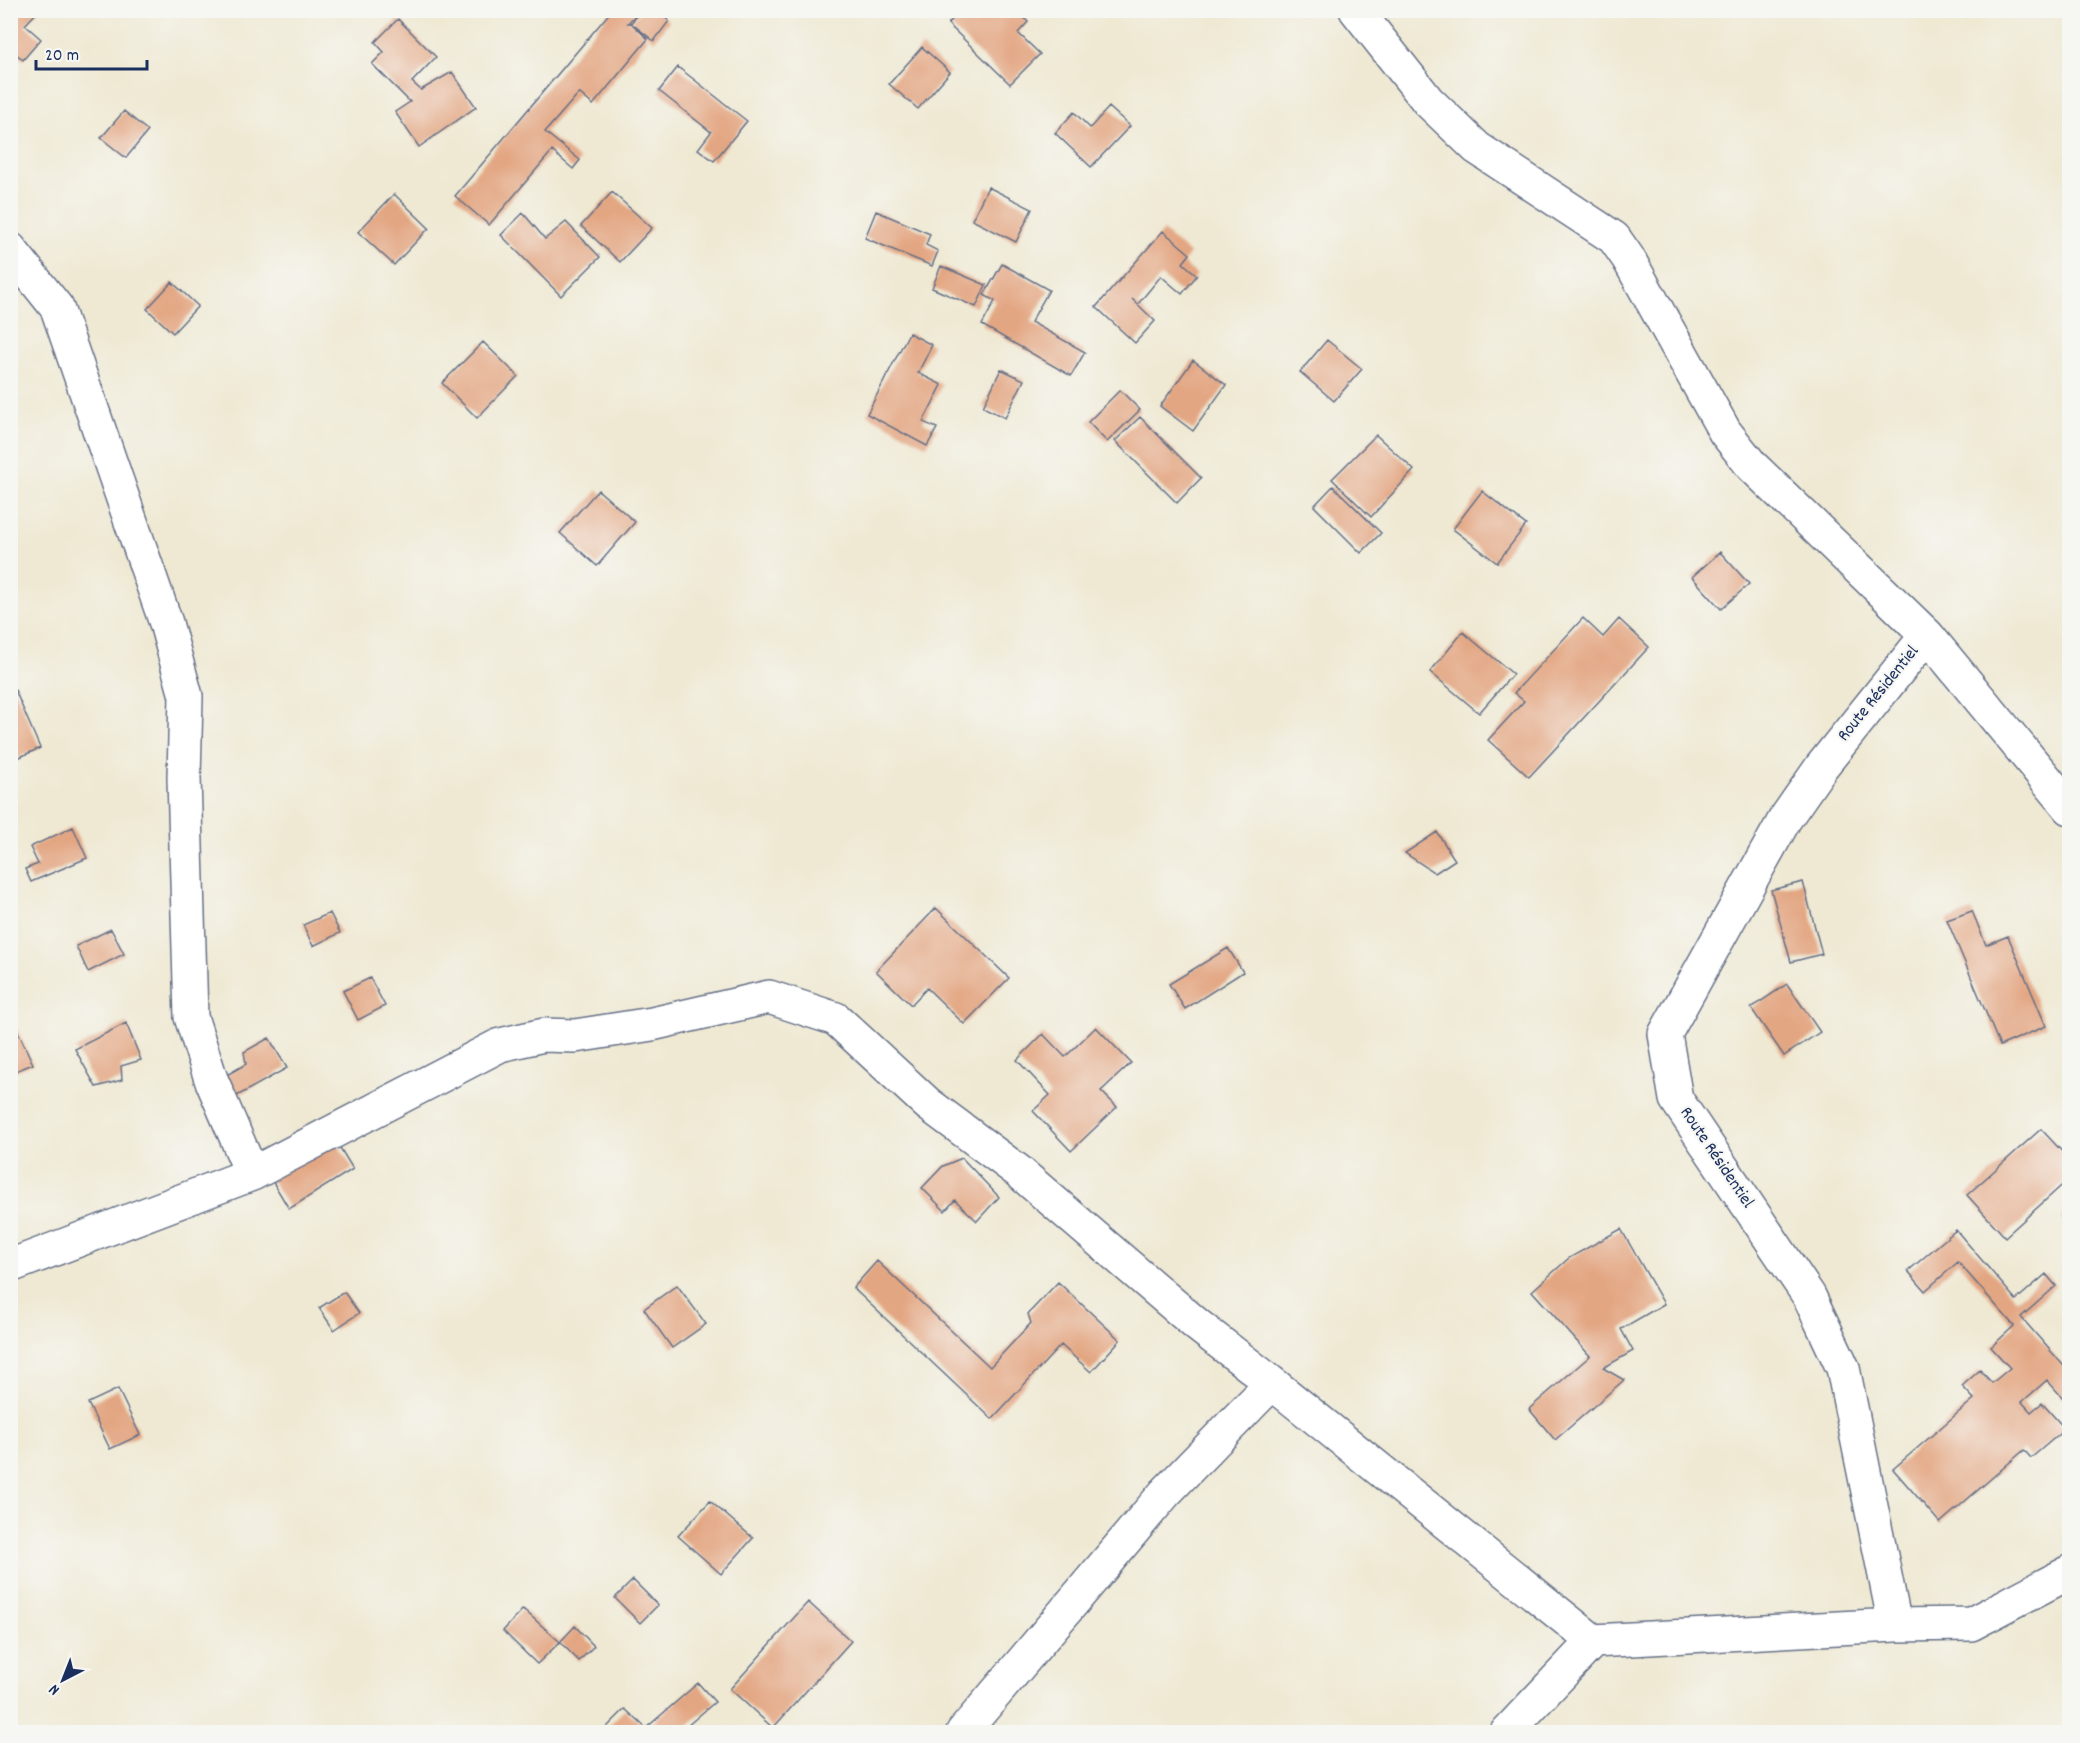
<svg xmlns="http://www.w3.org/2000/svg" width="2080" height="1743" viewBox="0 0 2080 1743" font-family="Dekko,sans-serif">
	<style>
		.building { fill: #e3a682 }
		.lines { fill: none; stroke-linecap: round; stroke-linejoin: round }
		.minor-casing { stroke: #657087; stroke-width: 36 }
		.minor { stroke: #fff; stroke-width: 33 }
		.labels { text-anchor: middle; dominant-baseline: central; stroke-width: 4.5; stroke-linejoin: round; paint-order: stroke }
		.street-label { font-size: 18px; fill: #1b2f5e; stroke: #f6f6f2 }
	</style>
	<rect width="100%" height="100%" fill="#f6f6f2"/>
	<filter id="ink" filterUnits="userSpaceOnUse"><feTurbulence type="fractalNoise" baseFrequency=".0167" numOctaves="2"/><feDisplacementMap in="SourceGraphic" scale="12" xChannelSelector="R" yChannelSelector="G"/><feConvolveMatrix kernelMatrix="1 2 1 2 8 2 1 2 1" color-interpolation-filters="sRGB"/></filter>
	<filter id="wash" filterUnits="userSpaceOnUse"><feTurbulence type="fractalNoise" baseFrequency=".008" numOctaves="4" result="noise"/><feDisplacementMap in="SourceGraphic" scale="24" xChannelSelector="R" yChannelSelector="G"/><feGaussianBlur stdDeviation="1.35" result="paint"/><feColorMatrix in="noise" values="0 0 0 0 0 0 0 0 0 0 0 0 0 0 0 0 0 1.4 0 .05"/><feComposite in="paint" operator="in"/></filter>
	<g filter="url(#wash)">
		<rect width="100%" height="100%" fill="#efe9d3"/>
		<g id="blocks">
			<!-- building -->
			<path class="building" d="M10 10H39L25 25 41 39 23 60 10 48Z
				M612 10H640L628 23H631L648 39 593 105 579 93 545 132 580 160 573 169 552 151 489 225 455 196Z
				M641 10H655L669 21 654 41 631 23Z
				M961 10H1016L1028 22 1018 33 1040 54 1010 84 948 24Z
				M398 19 436 57 412 82 421 90 452 72 476 107 419 147 395 112 410 102 372 64 384 52 375 42Z
				M922 47 950 72 918 109 889 84Z
				M678 67 747 121 714 161 698 149 711 132 659 91Z
				M1109 107 1130 126 1091 167 1055 133 1074 112 1090 128Z
				M124 111 148 131 126 158 101 138Z
				M988 187 1032 209 1016 242 972 220Z
				M612 192 652 228 620 262 581 226Z
				M394 194 429 228 394 265 358 232Z
				M876 211 930 234 926 245 938 251 932 266 865 238Z
				M523 213 545 239 566 222 600 257 561 296 501 235Z
				M1163 231 1190 254 1183 263 1197 275 1182 294 1161 276 1138 304 1132 299 1155 321 1135 343 1096 307Z
				M1002 264 1049 290 1031 322 1085 352 1071 376 982 325 995 301 984 295Z
				M941 266 986 285 976 307 932 288Z
				M172 282 198 306 173 333 147 309Z
				M909 333 932 345 918 373 942 385 923 422 937 428 927 446 867 414Z
				M1327 340 1362 369 1334 401 1300 372Z
				M483 342 518 376 477 418 442 383Z
				M1193 360 1226 385 1193 431 1160 406Z
				M1001 369 1024 380 1005 418 983 407Z
				M1120 390 1140 410 1107 442 1088 422Z
				M1140 417 1201 478 1177 503 1115 441Z
				M1376 435 1414 470 1371 517 1332 479Z
				M1333 486 1381 533 1361 553 1314 506Z
				M598 490 635 522 597 566 560 533Z
				M1482 491 1526 525 1497 563 1453 529Z
				M1720 552 1749 584 1721 609 1692 577Z
				M1583 618 1603 637 1619 619 1649 647 1529 777 1488 740 1524 701 1514 693Z
				M1463 632 1513 674 1479 713 1430 672Z
				M15 690 40 748 11 761 10 693Z
				M73 827 87 858 31 882 25 869 38 864 30 847Z
				M1437 832 1455 860 1435 873 1405 853Z
				M1803 882 1822 954 1791 962 1771 890Z
				M936 908 1009 978 964 1024 927 988 911 1005 876 971Z
				M1972 911 1986 945 2008 936 2046 1026 2000 1046 1947 920Z
				M330 913 340 933 313 946 303 925Z
				M111 929 124 954 88 972 76 946Z
				M1228 948 1243 972 1185 1009 1169 984Z
				M370 978 385 1006 358 1020 343 991Z
				M1787 984 1820 1032 1784 1056 1751 1008Z
				M10 1014 33 1064 13 1072 10 1066Z
				M126 1023 141 1060 121 1066 122 1080 96 1087 75 1049Z
				M1096 1027 1131 1063 1101 1091 1117 1107 1071 1151 1033 1111 1050 1095 1017 1060 1043 1034 1065 1057Z
				M269 1038 287 1068 237 1096 225 1076 246 1064 244 1052Z
				M2041 1129 2070 1160V1178L2005 1237 1967 1195Z
				M334 1138 353 1169 289 1209 270 1177Z
				M962 1158 999 1197 977 1221 955 1200 945 1211 922 1188 943 1166Z
				M2070 1209V1226L2061 1217Z
				M1621 1229 1664 1304 1621 1329 1633 1351 1603 1368 1624 1380 1555 1440 1529 1409 1590 1356 1532 1291 1569 1258Z
				M1956 1230 2016 1300 2046 1274 2056 1286 2021 1317 2070 1373V1406L2047 1380 2022 1402 2031 1412 2042 1403 2065 1429 2031 1458 2024 1450 1940 1523 1893 1469 1974 1399 1962 1386 1980 1370 1992 1383 2010 1368 1991 1347 2014 1326 1958 1262 1925 1291 1908 1271Z
				M877 1261 990 1367 1031 1323 1028 1314 1058 1282 1120 1340 1091 1372 1061 1345 992 1419 853 1288Z
				M677 1285 706 1324 672 1348 644 1309Z
				M344 1292 359 1313 334 1330 319 1308Z
				M118 1389 140 1435 110 1449 88 1403Z
				M710 1501 753 1538 721 1574 678 1536Z
				M633 1580 658 1605 640 1623 615 1598Z
				M808 1602 851 1641 773 1728 730 1689Z
				M523 1609 560 1642 537 1664 503 1631Z
				M575 1626 594 1646 579 1661 560 1642Z
				M698 1683 715 1702 680 1732H602L625 1709 646 1728Z"/>
		</g>
	</g>
	<g filter="url(#ink)">
		<use href="#blocks" fill-opacity="0" stroke="#657087" stroke-width="1.5"/>
		<g class="lines">
			<defs>
				<path id="minor" d="M1356 10 1428 101 1477 148 1614 238 1628 258 1725 432 1752 466 1927 635 2070 808
					M10 249 57 308 166 623 186 696 184 778 191 1017 211 1079 252 1174
					M10 1266 252 1174 500 1045 544 1035 575 1036 652 1024 769 997 836 1019 928 1104 1018 1171 1196 1324 1272 1383 1593 1641 1895 1625 1971 1624 2070 1572
					M1895 1625 1843 1368 1809 1296 1676 1099 1665 1034 1785 819 1822 766 1927 635
					M963 1732 1165 1493 1272 1383
					M1507 1732 1593 1641"/>
			</defs>
			<!-- minor casing -->
			<use href="#minor" class="minor-casing"/>
			<!-- minor -->
			<use href="#minor" class="minor"/>
		</g>
	</g>
	<g class="labels">
		<!-- street labels -->
		<g class="street-label">
			<text transform="translate(1879 694) rotate(-51)">Route Résidentiel</text>
			<text transform="translate(1716 1158) rotate(56)">Route Résidentiel</text>
		</g>
	</g>
	<!-- margin -->
	<rect width="2080" height="1743" fill="none" stroke="#f6f6f2" stroke-width="36"/>
	<!-- north arrow -->
	<g transform="translate(63 1680) rotate(222)" stroke="#f6f6f2" stroke-width="4.5" paint-order="stroke">
	<path d="M0-4.5L10 22L0 15L-10 22Z" fill="#1b2f5e"/>
	<text y="-9" font-size="16" font-weight="bold" text-anchor="middle" fill="#1b2f5e">N</text>
	</g>
	<!-- scale -->
	<path d="M36 60v9h111v-9" fill="none" stroke="#1b2f5e" stroke-width="3"/>
	<text x="45" y="60" font-size="18" fill="#1b2f5e" stroke="#f6f6f2" stroke-width="4.5" paint-order="stroke">20 m</text>
</svg>
